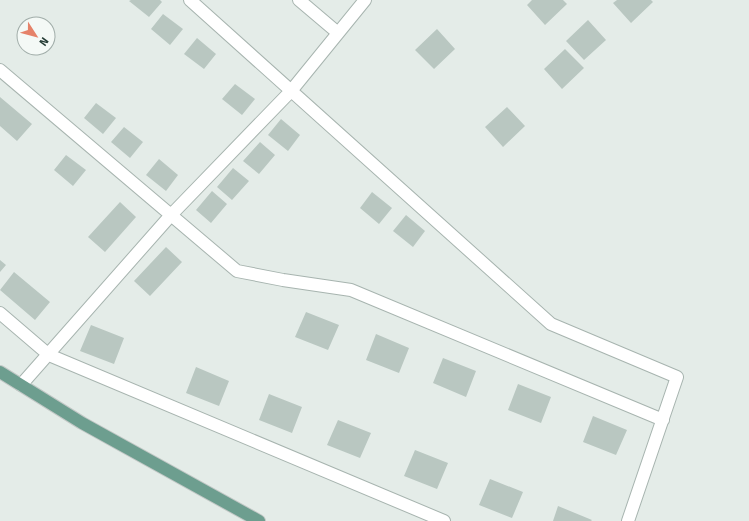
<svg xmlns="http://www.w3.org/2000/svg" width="749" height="521" viewBox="0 0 749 521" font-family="'Fira Sans',sans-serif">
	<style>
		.building { fill: #b9c7c1 }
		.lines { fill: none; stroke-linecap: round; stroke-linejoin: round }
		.minor-casing { stroke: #a7b4af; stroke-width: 14 }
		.major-casing { stroke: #c2c8c6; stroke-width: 14 }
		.minor { stroke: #fff; stroke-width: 12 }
		.major { stroke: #6d9e8f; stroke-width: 12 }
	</style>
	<rect width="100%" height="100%" fill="#e4ece8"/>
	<!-- building -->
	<path class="building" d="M131 0H160L162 2 149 17 129 1Z
		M532 0H563L567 4 545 25 527 5Z
		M617 0H651L653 2 631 23 613 3Z
		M163 14 183 29 170 45 151 29Z
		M588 20 606 40 584 60 566 41Z
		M437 29 455 49 434 69 415 50Z
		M197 38 216 54 204 69 184 54Z
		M565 49 584 68 562 89 544 69Z
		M235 84 255 99 242 115 222 99Z
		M0 97 32 124 17 141 0 126Z
		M96 103 116 118 103 134 84 118Z
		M507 107 525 126 503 147 485 127Z
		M281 119 300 135 288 151 268 135Z
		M124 127 143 142 130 158 111 142Z
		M260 142 275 155 259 174 243 161Z
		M66 155 86 170 73 186 54 170Z
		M159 159 178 175 166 191 146 175Z
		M233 168 249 181 232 200 217 187Z
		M212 191 227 204 211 223 196 210Z
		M372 192 392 208 379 224 360 208Z
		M120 202 136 217 105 252 88 237Z
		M406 215 425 231 413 247 393 231Z
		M166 247 182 262 150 296 134 281Z
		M0 260 6 265 0 272Z
		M14 272 50 302 35 320 0 290Z
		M306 312 339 325 328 350 295 337Z
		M91 325 124 338 114 364 80 351Z
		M376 334 409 348 399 373 366 360Z
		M443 358 476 371 466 397 433 383Z
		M196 367 229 381 219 406 186 393Z
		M518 384 551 397 541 423 508 410Z
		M269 394 302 407 292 433 259 420Z
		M593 416 627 430 616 455 583 442Z
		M338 420 371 433 360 458 327 445Z
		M415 450 448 463 437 489 404 476Z
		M490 479 523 492 512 518 479 505Z
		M558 506 592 520 591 521H553Z"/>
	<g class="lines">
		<defs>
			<path id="minor" d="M190 0 551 324 677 377 628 521
				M299 0 338 33
				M0 70 237 271 283 280 351 290 663 420
				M0 313 49 355 444 521
				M21 385 171 215 291 91 365 0"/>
			<path id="major" d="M0 372 82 423 259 521"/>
		</defs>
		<!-- minor casing -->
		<use href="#minor" class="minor-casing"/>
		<!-- major casing -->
		<use href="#major" class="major-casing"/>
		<!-- minor -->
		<use href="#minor" class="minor"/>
		<!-- major -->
		<use href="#major" class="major"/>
	</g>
	<!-- north arrow -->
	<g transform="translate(36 36) rotate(126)"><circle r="19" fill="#f4f9f6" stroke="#a1ada9"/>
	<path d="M0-3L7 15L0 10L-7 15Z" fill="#e58269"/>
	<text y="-6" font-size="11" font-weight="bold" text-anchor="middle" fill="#253c35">N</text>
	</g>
</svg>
